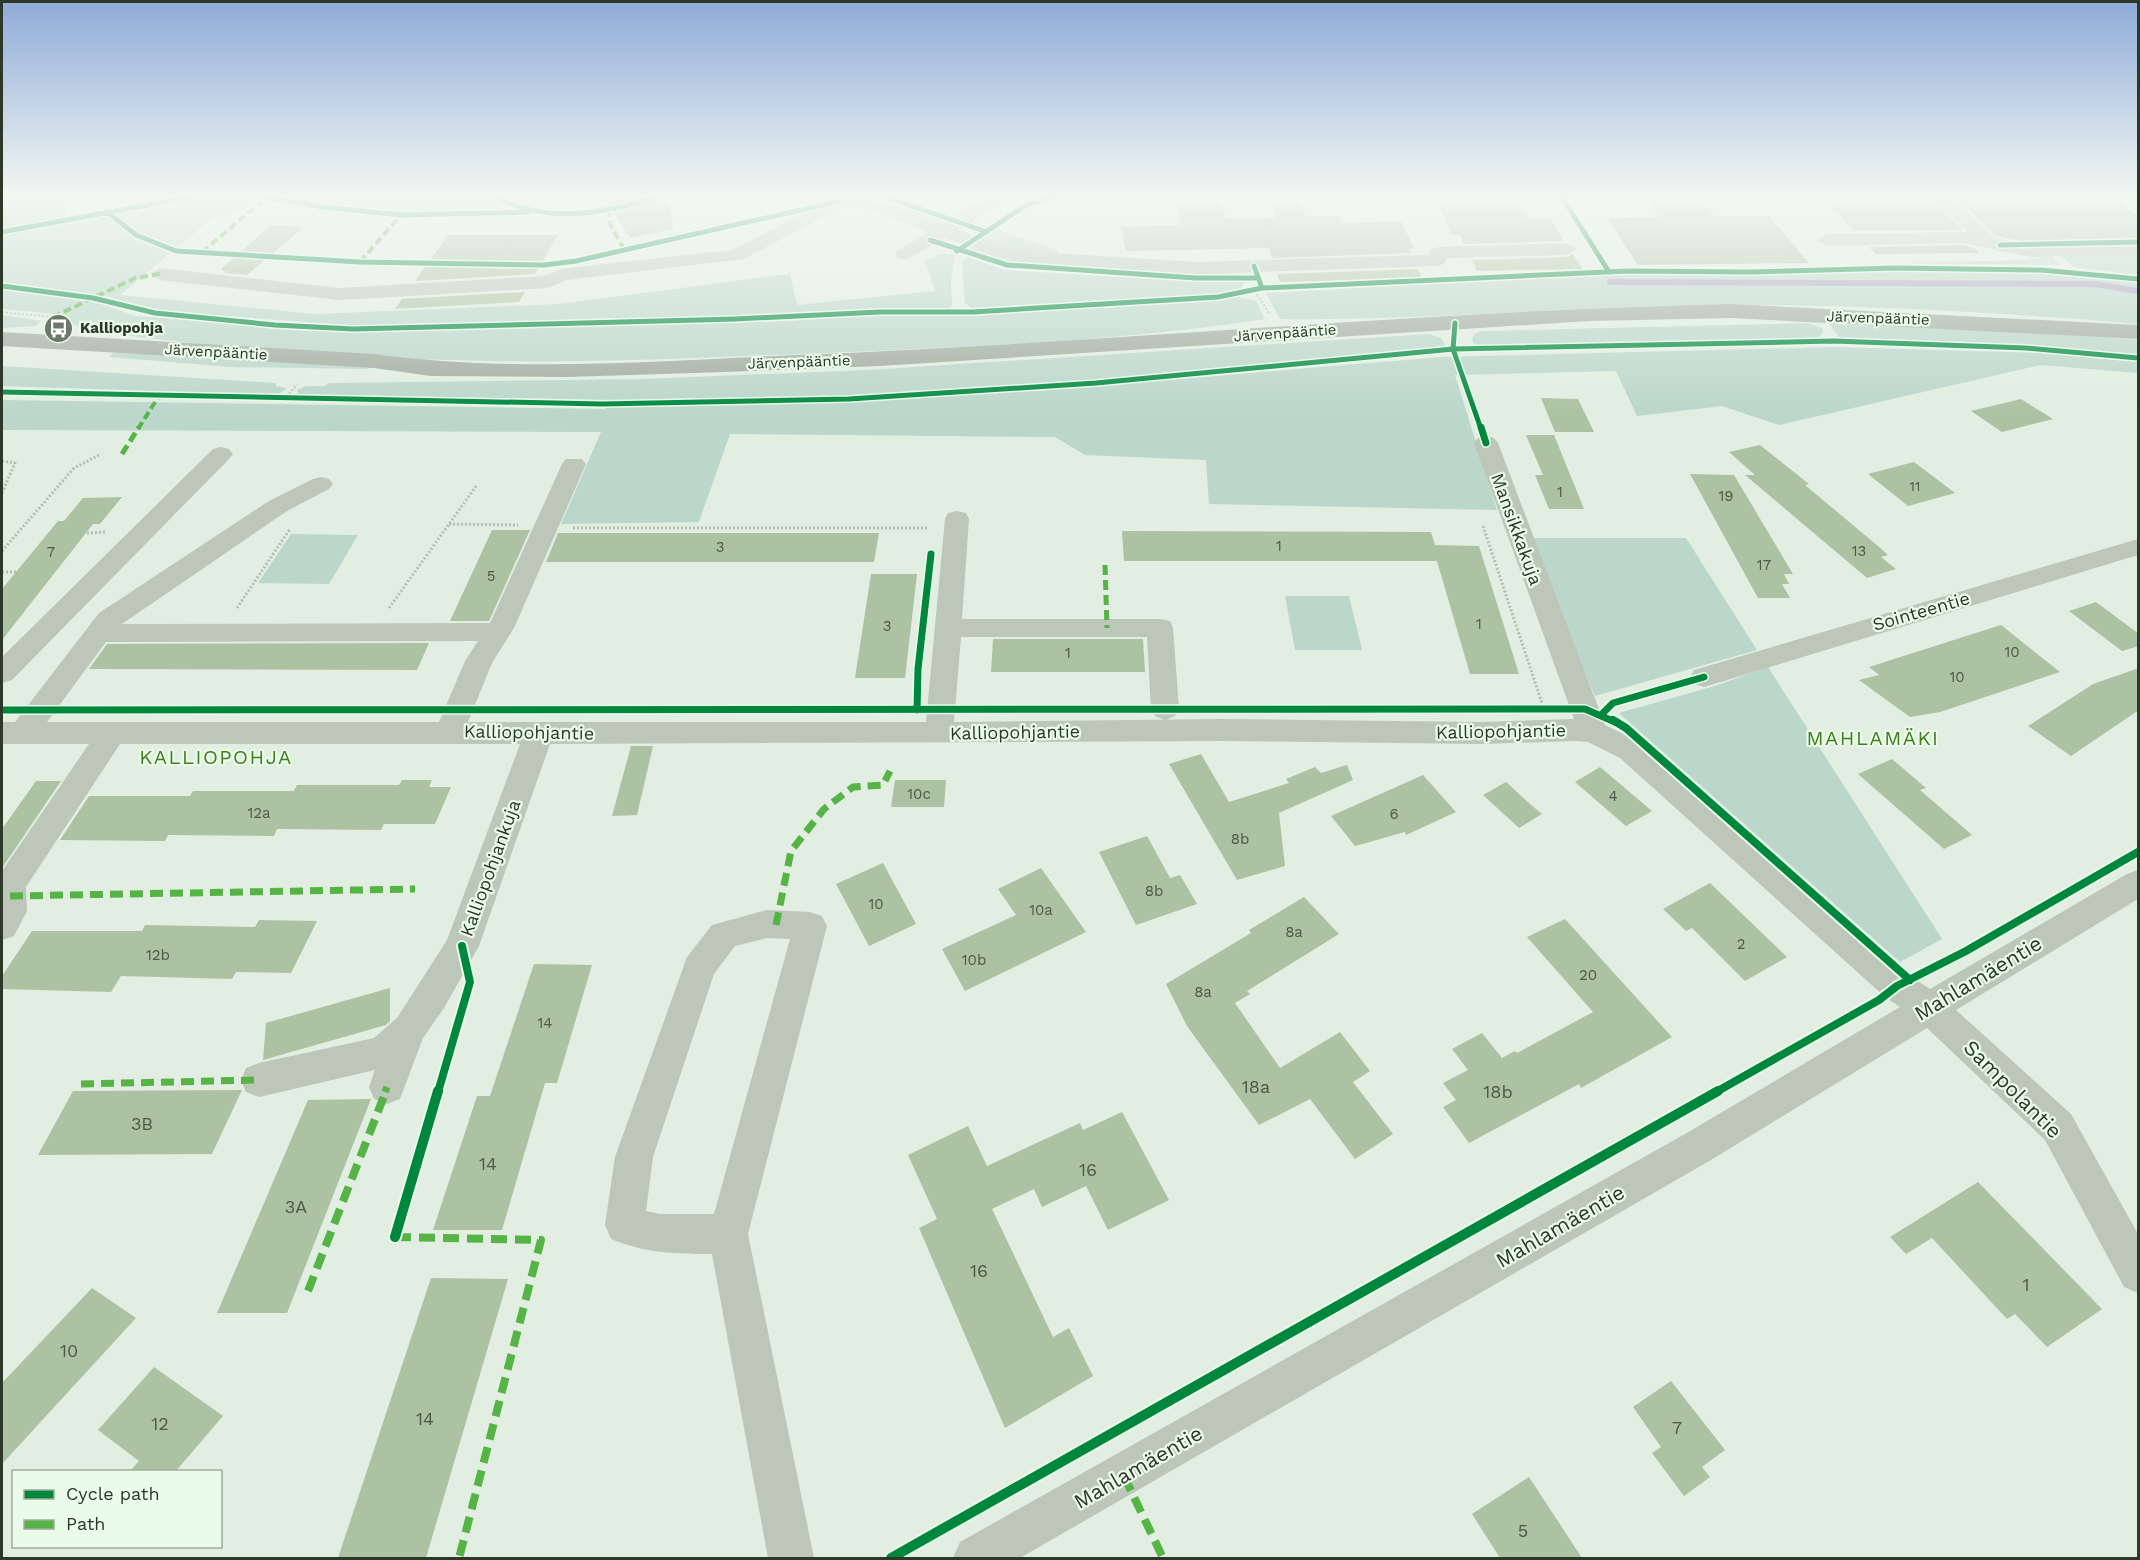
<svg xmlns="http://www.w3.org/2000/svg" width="2140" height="1560" viewBox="0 0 2140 1560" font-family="'Work Sans',sans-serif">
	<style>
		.green { fill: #bbd6cb }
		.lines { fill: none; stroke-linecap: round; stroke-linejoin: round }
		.stream { stroke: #ab9dc0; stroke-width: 6 }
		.building { fill: #acc2a2 }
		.path-far1 { stroke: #b4c0b2; stroke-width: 2; stroke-dasharray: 2 2; stroke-linecap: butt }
		.path { stroke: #b4c0b2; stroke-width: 3; stroke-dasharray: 2 2; stroke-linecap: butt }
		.minor { fill: #bcc7ba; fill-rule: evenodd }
		.major { fill: #a1ac9f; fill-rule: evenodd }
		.quiet-far3 { stroke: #56b345; stroke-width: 4; stroke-dasharray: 8 4; stroke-linecap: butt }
		.quiet-far2 { stroke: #56b345; stroke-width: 5; stroke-dasharray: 10 5; stroke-linecap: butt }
		.quiet-far1 { stroke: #56b345; stroke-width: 7; stroke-dasharray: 13 7; stroke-linecap: butt }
		.quiet { stroke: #56b345; stroke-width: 8; stroke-dasharray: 16 8; stroke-linecap: butt }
		.cycleway-far3-casing { stroke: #eafbe9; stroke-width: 8 }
		.cycleway-far2-casing { stroke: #eafbe9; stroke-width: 10 }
		.cycleway-far1-casing { stroke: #eafbe9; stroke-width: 12 }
		.cycleway-casing { stroke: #eafbe9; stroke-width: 14 }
		.cycleway-far3 { stroke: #00873e; stroke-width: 5 }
		.cycleway-far2 { stroke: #00873e; stroke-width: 7 }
		.cycleway-far1 { stroke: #00873e; stroke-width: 8 }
		.cycleway { stroke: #00873e; stroke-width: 10 }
		.labels { text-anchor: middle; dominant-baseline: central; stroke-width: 4.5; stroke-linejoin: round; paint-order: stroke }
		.far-number-label { font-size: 14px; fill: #4d5a46 }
		.far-street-label { font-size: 15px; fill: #2d3828; stroke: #eafbe9 }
		.far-poi-label { font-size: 15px; font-weight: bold; fill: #2d3828; stroke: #eafbe9; text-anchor: start }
		.number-label { font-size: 15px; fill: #4d5a46 }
		.street-label { font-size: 18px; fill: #2d3828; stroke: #eafbe9 }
		.near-number-label { font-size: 18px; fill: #4d5a46 }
		.neighbourhood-label { font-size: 20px; letter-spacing: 1.5px; fill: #3f7f1c; stroke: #eafbe9 }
		.near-street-label { font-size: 21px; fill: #2d3828; stroke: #eafbe9 }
	</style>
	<rect width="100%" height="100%" fill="#e2eee1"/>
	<!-- green -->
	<path class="green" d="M2 197H66L67 223 211 197 253 199 235 214H217L120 295 315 314 558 304 790 274 797 305 935 291 925 260 939 255 936 254H955L951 281 952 305 949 309 885 308 726 316 356 326 164 311 96 294 2 283Z
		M275 197H487L509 211C430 212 353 210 275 197Z
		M868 197H901L1057 250 1058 254 1033 252 1003 246 975 235 969 228 948 220 925 218Z
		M973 247 1005 258 1029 263 1249 273 1190 275 1034 265 1000 260 972 251Z
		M2138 254V275L2074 267 2062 256Z
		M2051 256 2059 265 1898 263 2028 260Z
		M967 257 1004 270 1173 280 1245 282 1239 290 1227 294 971 308 965 303 962 262Z
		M1877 268 2065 272 2138 280V324C1997 312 1854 304 1712 305 1568 306 1424 321 1280 319L1266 293 1614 274Z
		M2 289 96 302 135 316 219 322 286 330 351 332 787 321 878 315 967 316 1237 297 1256 301 1265 319C1120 341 972 347 826 353 715 357 603 363 492 361 357 359 217 348 82 330L86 326 52 324 59 318 55 314 2 309Z
		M2 315 41 321 36 326 2 328Z
		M1808 323 1823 329V332L1818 338 1480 346 1473 343C1471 335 1475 333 1482 331Z
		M1829 324 2013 331 2138 340V356L2010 344 1840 338Z
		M1429 334 1441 338 1446 346 1150 375 1155 381 1441 357 1833 347 2041 353 2138 362V373L2040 365 1779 425 1722 406 1637 416 1616 371 1455 375 1497 510 1209 504 1206 460 1085 455 1055 437 730 434 699 522 561 524 601 432 2 430V400L605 409 615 400 298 395 297 390 306 386H324L328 383 641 379 867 370Z
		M113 353 218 355 372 367 366 369 230 367 109 357Z
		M2 366 276 383V386L287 388 278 395 2 386Z
		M291 534 358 535 329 584 258 583Z
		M1528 538H1686L1757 650 1595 696Z
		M1285 596H1349L1362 650H1295Z
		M1768 667 1942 939 1900 962 1619 713 1715 686Z"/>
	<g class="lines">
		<!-- stream -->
		<path class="stream" d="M1610 282 2095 284 2138 291"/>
	</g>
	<!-- building -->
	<path class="building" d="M604 197H669L673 229 630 238Z
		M1175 197H1220L1226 218H1276L1269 197H1299L1305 216H1339L1342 223 1401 221 1414 248 1409 249 1411 253 1272 258 1269 248 1126 251 1121 227 1181 225Z
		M1957 197H2112L2139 217V238L2022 241 1996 236Z
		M1700 199 1715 216H1769L1809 263 1638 265 1607 218 1659 217 1647 200Z
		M1933 201 1963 230 1854 231 1827 203Z
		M1518 203 1528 219H1551L1564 241 1464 244 1460 235H1452L1438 204Z
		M271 225 304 227 247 275 225 273 221 269Z
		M448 235H558L535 274 415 281Z
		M1963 245 1974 248 1979 253 1876 254 1869 247Z
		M1573 254 1582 269 1477 271 1472 260 1567 257Z
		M1418 269 1423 279 1280 282 1277 274Z
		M525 292 519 302 395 309 402 299Z
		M1541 398 1578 399 1594 432H1555Z
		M2021 399 2053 419 2002 432 1971 411Z
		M1526 435H1554L1584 509H1549L1535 475H1543Z
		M1760 445 1809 484 1805 485 1878 546 1888 555 1881 557 1896 569 1867 578 1745 475H1755L1729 452Z
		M1914 462 1955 493 1908 506 1868 474Z
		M1690 474 1734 475 1793 574H1784L1789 584H1782L1790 598H1758Z
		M122 497 100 524H93L2 640V589L58 521H64L83 498Z
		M492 530H530L489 621H450Z
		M1122 531 1431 532 1435 545 1479 546 1519 674H1470L1437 561H1124Z
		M558 533H879L874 562H546Z
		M871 574H917L905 678H855Z
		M2096 602 2139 634V646L2122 651 2069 611Z
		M2001 625 2060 672 1940 712 1910 717 1859 680 1879 675 1869 667Z
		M993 639H1143L1145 672H991Z
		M429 643 417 670 89 669 107 644Z
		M2139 668V710L2071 756 2028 726 2093 684Z
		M631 746H653L637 815 612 816Z
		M1201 754 1229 802 1289 783 1286 779 1315 767 1321 773 1347 765 1353 780 1279 813 1285 866 1237 880 1169 764Z
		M1892 759 1926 788 1920 790 1972 835 1944 849 1858 774Z
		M1600 767 1652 811 1626 826 1575 782Z
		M1423 775 1456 812 1406 835 1405 832 1355 846 1331 816Z
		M402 780H432L429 787H451L435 824H384L381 830 277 829 274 836 168 835 165 841 60 840 89 796H190L193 791H294L297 785H399Z
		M895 780H946L944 807H891Z
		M36 781H61L2 868V829Z
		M1506 782 1530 804 1542 814 1519 828 1483 795Z
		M1147 836 1170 878 1180 875 1197 904 1136 925 1099 852Z
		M883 863 916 924 869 946 836 884Z
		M1041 868 1086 932 965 991 942 949 1016 915 998 889Z
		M1710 883 1787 957 1745 981 1692 928 1686 931 1663 909Z
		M1304 897 1339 934 1247 991 1250 994 1235 1003 1280 1068 1340 1032 1370 1071 1353 1082 1393 1134 1355 1159 1310 1099 1259 1125 1187 1026 1166 984 1251 933 1249 930Z
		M1565 919 1672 1037 1581 1088 1579 1084 1469 1143 1443 1107 1456 1100 1443 1083 1468 1070 1452 1049 1482 1033 1502 1058 1515 1051 1517 1053 1593 1012 1527 937Z
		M259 920 317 921 291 973 236 972 232 979 121 976 111 992 2 989V976L32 931H142L145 925 255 927Z
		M534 964 592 965 557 1083H545L502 1230H433L477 1096H490Z
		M390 988V1021L386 1025 263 1060 266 1023Z
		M242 1090 212 1154 38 1155 73 1091Z
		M371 1099 287 1313H217L308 1100Z
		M1122 1112 1169 1200 1108 1230 1086 1186 1042 1207 1034 1189 992 1209 1053 1337 1069 1328 1093 1376 1005 1428 919 1228 937 1219 908 1155 968 1126 987 1166 1080 1123 1083 1130Z
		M1978 1182 2102 1309 2047 1347 2015 1314 2007 1319 1932 1238 1906 1254 1890 1237Z
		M431 1278 508 1279 426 1558H338Z
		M92 1288 136 1318 2 1464V1383Z
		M154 1367 223 1416 175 1472H129L139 1461 98 1430Z
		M1671 1381 1725 1450 1702 1467 1710 1477 1684 1496 1652 1453 1661 1447 1633 1407Z
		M1529 1477 1582 1558H1500L1472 1514Z"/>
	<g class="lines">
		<!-- path-far1 -->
		<path class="path-far1" d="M137 197 139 205
			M1255 291 1269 313
			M2 312 52 317
			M284 400 297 384"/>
		<!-- path -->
		<path class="path" d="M2 461 15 463 2 493
			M449 524 518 525
			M1483 526 1543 706
			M573 528H928
			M87 533 106 532
			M2 551 74 468 101 454
			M2 572H16
			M237 608 290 529
			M389 608 477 485"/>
		<!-- minor -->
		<path class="minor" d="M834 197H866L942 224 987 197H1008L1005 201 958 230 1007 247 1034 252 1199 262 1428 255 1431 249 1438 247 1567 243 1577 249 1567 255 1447 258 1444 264 1437 266 1199 274 1034 264 996 256 945 238 905 260 898 258 895 254 898 250 929 232 849 203 744 259 566 280 548 288 339 300 160 280 150 274 160 268 339 288 544 276 561 269 732 250Z
			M1932 197H1951L1995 238 2031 245 2138 243V255L2031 257 1963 243 1826 246 1817 240 1826 234 1968 232Z
			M1486 436 1494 438 1498 443 1605 725 1640 742 1909 975 1930 989 2127 874 2138 870V899L1956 1010 2071 1114 2138 1234V1293L2124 1287 2045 1140 1927 1028 1711 1160 1020 1558H953L960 1542 1685 1134 1900 1007 1885 997 1620 758 1588 742 1576 741 1481 744 1222 741 550 744 479 946 444 1008 423 1038 400 1099 387 1104 374 1099 369 1087 375 1070 259 1097 246 1092 241 1080 246 1068 259 1063 374 1038 397 1018 447 940 520 744H120L26 887 27 911 14 936 2 940V871L89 744H2V722H15L99 613 269 501 313 479 321 477 329 479 333 484 329 489 287 511 122 624 490 623 562 464 566 459H582L586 464 514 628 492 663 468 722H926L945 519 948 513 957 511 966 513 969 519 962 619H1160L1170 621 1173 628 1179 709 1175 716 1165 720 1155 716 1151 709 1147 637H961L954 722 1222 719 1481 722 1574 719 1474 443 1478 438ZM478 641 465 661 439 722H47L106 642Z
			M221 447 229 449 233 454 229 459 12 680 2 683V657L213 449Z
			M2138 539V555L1704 687 1694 684 1690 677 1694 670Z
			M767 910 810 912 822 916 827 926 748 1234 814 1558H768L712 1254C676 1254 645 1253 611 1239L605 1225 615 1157 687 957 712 925ZM767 938 790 939 714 1214H660L646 1211 653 1157 714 974 735 946Z"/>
		<!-- major -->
		<path class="major" d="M1731 304 2138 325V339L1731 318 1589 321 880 366 725 372 567 377 431 376 374 368 2 346V332L374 354C513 373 657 361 797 355 1108 343 1419 311 1731 304Z"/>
		<!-- quiet-far3 -->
		<path class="quiet-far3" d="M609 209 610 224 625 251
			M202 252 267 197
			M360 262 401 215
			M53 317 135 278 160 274
			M138 429 159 396"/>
		<!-- quiet-far2 -->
		<path class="quiet-far2" d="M122 454 139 427
			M1105 565 1107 628"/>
		<!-- quiet-far1 -->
		<path class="quiet-far1" d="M10 896 415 889
			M776 925 791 851 824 809 853 787 883 785 890 771
			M81 1084 259 1080
			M385 1092 387 1087"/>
		<!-- quiet -->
		<path class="quiet" d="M395 1237 541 1240 459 1558
			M308 1291 386 1091
			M1124 1476 1163 1558"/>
		<defs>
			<path id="cycleway-far3" d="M265 197 322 207 401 215 528 212
				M495 197C548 224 602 214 657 197
				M886 197 987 232
				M1562 197 1609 272
				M106 211 136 235 176 251 360 262 544 265 576 261 840 201
				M2 232 190 197
				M930 240 1007 265 1196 278H1258
				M2000 245 2138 242
				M957 251 1028 204 1052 197
				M1254 266 1262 288 1628 271 1750 272 1896 268 2041 270 2138 279
				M2 286 93 298 155 313 275 325 353 329 735 319 880 312H973L1218 297 1262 288
				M1455 323 1453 349 1481 429
				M2 392 602 404 849 399 1096 383 1453 349 1834 341 2026 348 2138 358"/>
			<path id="cycleway-far2" d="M1481 427 1486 443
				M2 710 1585 709 1615 722
				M917 710 918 669 931 554
				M1602 714 1613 703 1704 677"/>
			<path id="cycleway-far1" d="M1613 720 1626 728 1910 980
				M438 1092 470 982 462 946
				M1716 1092 1879 1000 1897 986 1966 951 2138 852"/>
			<path id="cycleway" d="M395 1237 438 1091
				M891 1558 1718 1091"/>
		</defs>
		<!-- cycleway-far3 casing -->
		<use href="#cycleway-far3" class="cycleway-far3-casing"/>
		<!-- cycleway-far2 casing -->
		<use href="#cycleway-far2" class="cycleway-far2-casing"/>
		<!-- cycleway-far1 casing -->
		<use href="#cycleway-far1" class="cycleway-far1-casing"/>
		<!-- cycleway casing -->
		<use href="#cycleway" class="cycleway-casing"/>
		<!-- cycleway-far3 -->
		<use href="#cycleway-far3" class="cycleway-far3"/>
		<!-- cycleway-far2 -->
		<use href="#cycleway-far2" class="cycleway-far2"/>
		<!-- cycleway-far1 -->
		<use href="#cycleway-far1" class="cycleway-far1"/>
		<!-- cycleway -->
		<use href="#cycleway" class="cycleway"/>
	</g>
	<!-- sky -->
	<linearGradient id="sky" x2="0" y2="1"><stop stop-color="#8fabd8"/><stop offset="0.47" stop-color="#f2f7f2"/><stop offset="1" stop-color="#f2f7f2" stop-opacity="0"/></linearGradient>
	<rect width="2140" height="415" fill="url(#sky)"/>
	<!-- icons -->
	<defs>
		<symbol id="bus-disc" viewBox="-11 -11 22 22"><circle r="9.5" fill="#6c7869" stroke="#eafbe9"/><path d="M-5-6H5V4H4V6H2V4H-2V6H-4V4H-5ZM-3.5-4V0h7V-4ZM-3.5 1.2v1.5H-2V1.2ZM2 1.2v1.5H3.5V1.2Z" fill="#fff"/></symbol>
	</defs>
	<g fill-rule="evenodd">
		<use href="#bus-disc" x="42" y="312" width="33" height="33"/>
	</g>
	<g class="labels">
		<!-- far-number labels -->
		<g class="far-number-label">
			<text x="1915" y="486">11</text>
		</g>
		<!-- far-street labels -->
		<g class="far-street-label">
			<text transform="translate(1878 318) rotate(2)">Järvenpääntie</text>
			<text transform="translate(1285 333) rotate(-4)">Järvenpääntie</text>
			<text transform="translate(216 352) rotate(3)">Järvenpääntie</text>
			<text transform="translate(799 362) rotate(-2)">Järvenpääntie</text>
		</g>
		<!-- far-poi labels -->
		<g class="far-poi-label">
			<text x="80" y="328">Kalliopohja</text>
		</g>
		<!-- number labels -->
		<g class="number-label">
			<text x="1560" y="492">1</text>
			<text x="1726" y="496">19</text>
			<text x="1279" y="546">1</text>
			<text x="720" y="547">3</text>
			<text x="1859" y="551">13</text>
			<text x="51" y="552">7</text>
			<text x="1764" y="565">17</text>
			<text x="491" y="576">5</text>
			<text x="1479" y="624">1</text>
			<text x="887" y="626">3</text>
			<text x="2012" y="652">10</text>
			<text x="1068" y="653">1</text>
			<text x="1957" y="677">10</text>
			<text x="919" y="794">10c</text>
			<text x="1613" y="796">4</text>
			<text x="259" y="813">12a</text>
			<text x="1394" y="814">6</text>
			<text x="1240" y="839">8b</text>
			<text x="1154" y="891">8b</text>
			<text x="876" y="904">10</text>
			<text x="1041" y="910">10a</text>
			<text x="1294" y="932">8a</text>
			<text x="1741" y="944">2</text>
			<text x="158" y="955">12b</text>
			<text x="974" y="960">10b</text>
			<text x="1588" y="975">20</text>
			<text x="1203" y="992">8a</text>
			<text x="545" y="1023">14</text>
		</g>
		<!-- street labels -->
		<g class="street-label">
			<text transform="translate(1517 529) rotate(70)">Mansikkakuja</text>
			<text transform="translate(1921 611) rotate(-16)">Sointeentie</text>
			<text transform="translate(1501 731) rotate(-1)">Kalliopohjantie</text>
			<text transform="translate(529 732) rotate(1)">Kalliopohjantie</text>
			<text transform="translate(1015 732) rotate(-1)">Kalliopohjantie</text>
			<text transform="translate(490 868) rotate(-70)">Kalliopohjankuja</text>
		</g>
		<!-- near-number labels -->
		<g class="near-number-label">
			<text x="1256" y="1086">18a</text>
			<text x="1498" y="1091">18b</text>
			<text x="142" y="1123">3B</text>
			<text x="488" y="1163">14</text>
			<text x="1088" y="1169">16</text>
			<text x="296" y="1206">3A</text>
			<text x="979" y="1270">16</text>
			<text x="2026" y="1284">1</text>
			<text x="69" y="1350">10</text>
			<text x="425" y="1418">14</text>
			<text x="160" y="1423">12</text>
			<text x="1677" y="1427">7</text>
			<text x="1523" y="1530">5</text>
		</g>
		<!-- neighbourhood labels -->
		<g class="neighbourhood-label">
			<text x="1873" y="738">MAHLAMÄKI</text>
			<text x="216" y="757">KALLIOPOHJA</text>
		</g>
		<!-- near-street labels -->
		<g class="near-street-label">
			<text transform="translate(1978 978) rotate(-31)">Mahlamäentie</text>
			<text transform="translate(2013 1089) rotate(45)">Sampolantie</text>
			<text transform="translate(1560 1226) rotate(-30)">Mahlamäentie</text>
			<text transform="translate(1138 1467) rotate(-30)">Mahlamäentie</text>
		</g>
	</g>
	<!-- border -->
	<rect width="2140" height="1560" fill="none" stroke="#2d3828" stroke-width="6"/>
	<!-- legend -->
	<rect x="12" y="1470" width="210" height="78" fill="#eafbe9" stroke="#9ead9c" stroke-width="1.5"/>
	<rect x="24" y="1490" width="30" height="9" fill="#00873e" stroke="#9ead9c" stroke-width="1.5"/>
	<text x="66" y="1500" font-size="18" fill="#2d3828">Cycle path</text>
	<rect x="24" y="1520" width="30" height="9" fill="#56b345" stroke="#9ead9c" stroke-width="1.5"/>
	<text x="66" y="1530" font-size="18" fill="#2d3828">Path</text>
</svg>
